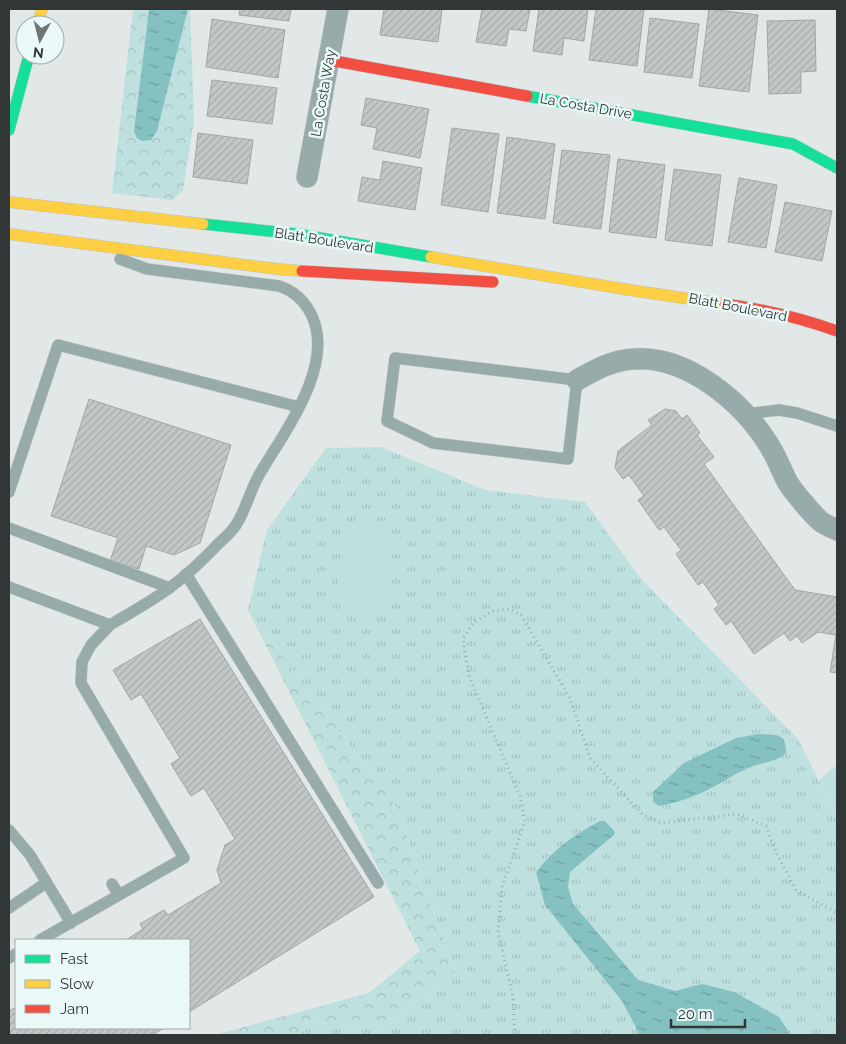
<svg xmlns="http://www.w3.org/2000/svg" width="846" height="1044" viewBox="0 0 846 1044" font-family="Raleway,sans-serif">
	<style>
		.grass { fill: url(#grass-tufts) }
		.forest { fill: url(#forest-crowns) }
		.park { fill: #bee0df }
		.water { fill: url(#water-ripples) }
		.building { fill: url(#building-hatch); stroke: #a1a6a6 }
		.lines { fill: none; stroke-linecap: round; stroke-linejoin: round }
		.lane-casing { stroke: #bfc4c3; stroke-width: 12 }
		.street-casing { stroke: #bfc4c3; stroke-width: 22 }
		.fast-casing { stroke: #bfc4c3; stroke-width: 12 }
		.slow-casing { stroke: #bfc4c3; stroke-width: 12 }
		.jam-casing { stroke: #bfc4c3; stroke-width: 12 }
		.path { stroke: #a0adac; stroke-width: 3; stroke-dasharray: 1 4; stroke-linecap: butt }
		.lane { stroke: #97abaa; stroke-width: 11 }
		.street { stroke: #97abaa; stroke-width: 21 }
		.fast { stroke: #16e098; stroke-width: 11 }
		.slow { stroke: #ffcf43; stroke-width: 11 }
		.jam { stroke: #f24e42; stroke-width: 11 }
		.labels { text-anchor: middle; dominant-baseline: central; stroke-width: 5; stroke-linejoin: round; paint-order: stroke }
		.street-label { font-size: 14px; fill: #313636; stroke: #ebf8f8 }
	</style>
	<defs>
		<pattern id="grass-tufts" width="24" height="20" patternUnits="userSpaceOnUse" patternTransform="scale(1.25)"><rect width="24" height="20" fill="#bee0df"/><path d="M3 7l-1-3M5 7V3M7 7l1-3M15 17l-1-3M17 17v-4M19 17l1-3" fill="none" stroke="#a4c1c0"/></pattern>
		<pattern id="forest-crowns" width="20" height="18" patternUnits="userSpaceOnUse" patternTransform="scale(1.25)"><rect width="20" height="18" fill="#bee0df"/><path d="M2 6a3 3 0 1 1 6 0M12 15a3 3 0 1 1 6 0" fill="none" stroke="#a4c1c0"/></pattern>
		<pattern id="water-ripples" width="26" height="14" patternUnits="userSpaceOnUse" patternTransform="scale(1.25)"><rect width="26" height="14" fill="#84c1c0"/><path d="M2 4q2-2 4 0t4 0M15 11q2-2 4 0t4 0" fill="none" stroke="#6d9e9d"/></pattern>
		<pattern id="building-hatch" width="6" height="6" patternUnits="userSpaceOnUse" patternTransform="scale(1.25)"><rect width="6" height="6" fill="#c2c8c7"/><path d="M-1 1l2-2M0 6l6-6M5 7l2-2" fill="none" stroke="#a7acac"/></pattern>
	</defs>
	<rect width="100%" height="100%" fill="#e1e8e7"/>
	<!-- grass -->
	<path class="grass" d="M381 447 485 490 585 502 642 580 798 739 837 817V1035H299L314 1023 387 1026 455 972 397 808 248 610 267 530 326 448Z"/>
	<!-- forest -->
	<path class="forest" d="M133 9H149L134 131H157L188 9H190L194 121 183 190 172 200 112 193Z
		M248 610 397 808 455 972 387 1026 314 1023 299 1035H215L369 993 420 951Z"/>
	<!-- park -->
	<path class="park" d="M361 526 371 527 381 531C388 546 388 556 387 572 387 578 390 585 389 591 384 615 342 619 337 593 336 585 338 574 340 566 345 550 347 537 361 526Z
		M837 765V817L819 780Z"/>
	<!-- water -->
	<path class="water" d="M149 9H188L157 131 151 140 142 141 137 138 134 131Z
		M759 734C777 735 786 732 786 753 778 762 762 762 751 767 741 770 733 776 724 781 704 793 682 802 659 806L653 802V792L684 763 736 738Z
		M600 821H605L614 831 615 834 570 872 568 887 573 904 638 980 675 991 702 984 734 992 779 1017 791 1035H640L622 1001 545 905 536 872C557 847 571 837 600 821Z"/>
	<!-- building -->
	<path class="building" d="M240 9H291L289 21 239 15Z
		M384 9H442L438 42 380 35Z
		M482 9H530L526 31 509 29 506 46 476 42Z
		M539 9H588L584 41 564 38 562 55 533 51Z
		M596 9H644L637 66 589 60Z
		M709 9 758 15 749 92 699 86Z
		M650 18 699 24 692 78 644 72Z
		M212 19 285 30 278 78 206 67Z
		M815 20 816 71 801 72V93L769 94 767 21Z
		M212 80 277 88 272 124 207 116Z
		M366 98 429 109 420 158 373 149 377 128 361 125Z
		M452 128 499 134 488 212 441 205Z
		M198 133 253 140 247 184 193 177Z
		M507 137 555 144 545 219 497 213Z
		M562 150 610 155 601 229 553 223Z
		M618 159 665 165 656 238 609 232Z
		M383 161 422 168 415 210 358 201 362 177 380 180Z
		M674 169 721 175 712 246 665 240Z
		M739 178 777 185 766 248 728 242Z
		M785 202 832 211 822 261 775 252Z
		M89 399 231 445 200 543 174 555 146 546 139 569 110 561 118 538 51 516Z
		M665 409 676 411 682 419 687 415 700 433 697 435 714 457 704 464 795 590 837 597V673L830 672 836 635 818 632 802 643 797 636 790 641 784 633 754 654 731 621 726 625 714 609 719 605 703 582 698 585 676 554 681 550 664 527 659 530 638 500 644 496 629 475 623 479 615 468 618 451 652 425 648 420Z
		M200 619 374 897 189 1012V940H126L143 929 140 924 164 910 168 915 221 883 217 870 225 845 235 839 204 788 191 796 171 764 180 758 141 694 131 700 113 670Z
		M16 1007V1028H164L152 1035H9V1011Z"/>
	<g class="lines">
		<defs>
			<path id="lane" d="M395 358 577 380 568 459 433 443 387 421Z
				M745 414 779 410 797 413 837 426
				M9 492 58 345 299 407
				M9 528 170 588
				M186 574 378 883
				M9 587 110 625C130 613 150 602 168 589 186 576 204 559 219 543 226 537 235 528 239 520 247 505 251 489 259 475 284 432 335 367 312 316 305 301 294 291 279 286L147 269 120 259
				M9 830 30 855 71 923
				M112 884 119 895
				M9 908 46 883
				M40 940 184 858 81 683 82 662 91 645 110 625
				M9 958 16 954"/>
			<path id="street" d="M307 177 338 9
				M577 380C595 370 612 360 634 359 686 355 741 401 767 442 776 455 781 470 788 483 793 491 816 519 823 523 828 526 833 528 837 530"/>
			<path id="fast" d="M527 96 793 144 837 168
				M9 130 29 55
				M203 224 297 234 431 257"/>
			<path id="slow" d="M37 25 42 9
				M9 202 203 224
				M9 234 277 269 302 271
				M431 257 636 291 725 304"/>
			<path id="jam" d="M329 60 527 96
				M302 271 493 282
				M725 304C763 309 800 318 837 331"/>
		</defs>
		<!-- lane casing -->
		<use href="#lane" class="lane-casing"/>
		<!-- street casing -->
		<use href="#street" class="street-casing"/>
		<!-- fast casing -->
		<use href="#fast" class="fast-casing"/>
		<!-- slow casing -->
		<use href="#slow" class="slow-casing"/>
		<!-- jam casing -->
		<use href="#jam" class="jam-casing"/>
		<!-- path -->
		<path class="path" d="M515 1035 513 997 498 932 502 887 525 821 520 796 469 676 463 639 473 623 493 611 510 609 521 615 570 698 590 758 643 815 661 823 737 814 766 826 777 854 796 890 837 913"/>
		<!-- lane -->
		<use href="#lane" class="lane"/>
		<!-- street -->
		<use href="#street" class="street"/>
		<!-- fast -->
		<use href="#fast" class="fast"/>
		<!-- slow -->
		<use href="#slow" class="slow"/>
		<!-- jam -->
		<use href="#jam" class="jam"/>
	</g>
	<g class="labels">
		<!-- street labels -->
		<g class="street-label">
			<text transform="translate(323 93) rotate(-80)">La Costa Way</text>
			<text transform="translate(586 106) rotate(10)">La Costa Drive</text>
			<text transform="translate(324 240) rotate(9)">Blatt Boulevard</text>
			<text transform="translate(738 307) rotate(11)">Blatt Boulevard</text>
		</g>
	</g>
	<!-- border -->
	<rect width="846" height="1044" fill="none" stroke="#313636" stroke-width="20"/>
	<!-- legend -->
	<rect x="15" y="939" width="175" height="90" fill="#ebf8f8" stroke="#a1aaaa"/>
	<rect x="25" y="955" width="25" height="8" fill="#16e098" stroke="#a1aaaa"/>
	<text x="60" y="964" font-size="15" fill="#313636">Fast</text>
	<rect x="25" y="980" width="25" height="8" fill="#ffcf43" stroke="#a1aaaa"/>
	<text x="60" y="989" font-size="15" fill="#313636">Slow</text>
	<rect x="25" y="1005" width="25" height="8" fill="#f24e42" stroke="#a1aaaa"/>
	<text x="60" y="1014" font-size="15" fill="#313636">Jam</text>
	<!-- north arrow -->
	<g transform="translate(40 40) rotate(187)"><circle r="24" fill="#ebf8f8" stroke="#a1aaaa"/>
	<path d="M0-4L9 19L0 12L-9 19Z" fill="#6f7474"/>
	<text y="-8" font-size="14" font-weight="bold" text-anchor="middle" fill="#313636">N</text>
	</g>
	<!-- scale -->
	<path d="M671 1019v8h74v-8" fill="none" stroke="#313636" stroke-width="2.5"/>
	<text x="678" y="1019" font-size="15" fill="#313636" stroke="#ebf8f8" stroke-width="4" paint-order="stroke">20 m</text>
</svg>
